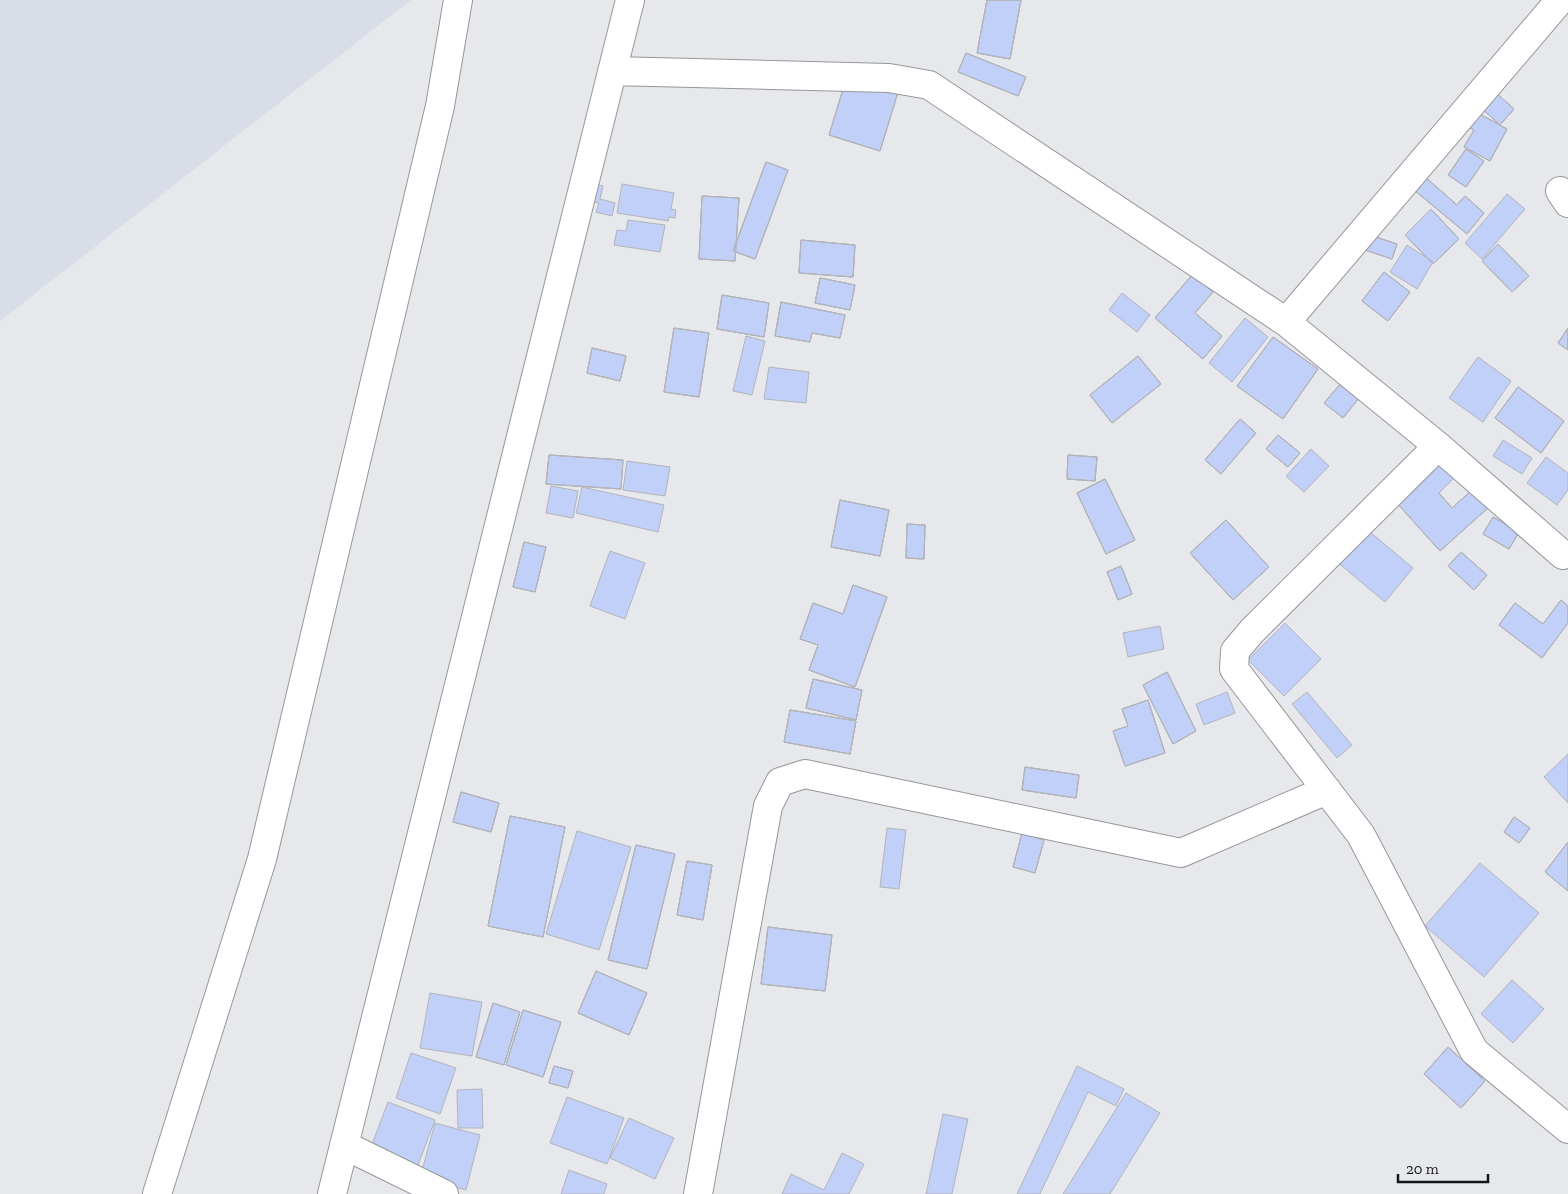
<svg xmlns="http://www.w3.org/2000/svg" width="1568" height="1194" viewBox="0 0 1568 1194" font-family="'Zilla Slab',serif">
	<style>
		.built { fill: #d9dde8 }
		.building { fill: #c0d0f8; stroke: #b3b4b7 }
		.lines { fill: none; stroke-linecap: round; stroke-linejoin: round }
		.street-casing { stroke: #96979a; stroke-width: 30 }
		.street { stroke: #fff; stroke-width: 28 }
	</style>
	<rect width="100%" height="100%" fill="#e7e8eb"/>
	<!-- built -->
	<path class="built" d="M0 0H411L0 321Z"/>
	<!-- building -->
	<path class="building" d="M987 0H1021L1010 59 977 53Z
		M987 0H1021L1010 59 977 53Z
		M987 0H1021L1010 59 977 53Z
		M966 53 1026 77 1018 96 958 72Z
		M966 53 1026 77 1018 96 958 72Z
		M966 53 1026 77 1018 96 958 72Z
		M848 73 899 89 880 151 829 135Z
		M848 73 899 89 880 151 829 135Z
		M848 73 899 89 880 151 829 135Z
		M1483 81 1514 109 1500 125 1469 97Z
		M1483 81 1514 109 1500 125 1469 97Z
		M1483 81 1514 109 1500 125 1469 97Z
		M1462 104 1507 129 1490 161 1464 147 1474 130 1454 119Z
		M1462 104 1507 129 1490 161 1464 147 1474 130 1454 119Z
		M1462 104 1507 129 1490 161 1464 147 1474 130 1454 119Z
		M1466 149 1484 161 1466 187 1448 175Z
		M1466 149 1484 161 1466 187 1448 175Z
		M1466 149 1484 161 1466 187 1448 175Z
		M766 162 788 170 755 259 733 251Z
		M766 162 788 170 755 259 733 251Z
		M766 162 788 170 755 259 733 251Z
		M1424 176 1457 205 1465 196 1484 213 1467 234 1413 189Z
		M1424 176 1457 205 1465 196 1484 213 1467 234 1413 189Z
		M1424 176 1457 205 1465 196 1484 213 1467 234 1413 189Z
		M594 184 603 186 600 199 615 203 612 216 596 212 599 203 590 201Z
		M622 184 674 193 671 209 676 210 675 218 669 217 668 221 617 213Z
		M1507 194 1525 209 1482 259 1465 243Z
		M702 196 739 198 735 261 699 259Z
		M702 196 739 198 735 261 699 259Z
		M702 196 739 198 735 261 699 259Z
		M1431 209 1459 239 1433 264 1405 235Z
		M1431 209 1459 239 1433 264 1405 235Z
		M1431 209 1459 239 1433 264 1405 235Z
		M628 220 665 225 660 252 614 245 617 230 626 231Z
		M1367 234 1397 244 1392 259 1362 249Z
		M1367 234 1397 244 1392 259 1362 249Z
		M1367 234 1397 244 1392 259 1362 249Z
		M801 240 855 245 853 277 799 273Z
		M801 240 855 245 853 277 799 273Z
		M801 240 855 245 853 277 799 273Z
		M1498 244 1529 276 1512 292 1482 261Z
		M1498 244 1529 276 1512 292 1482 261Z
		M1498 244 1529 276 1512 292 1482 261Z
		M1407 245 1433 262 1417 289 1390 272Z
		M1384 272 1410 292 1388 321 1362 301Z
		M1384 272 1410 292 1388 321 1362 301Z
		M1384 272 1410 292 1388 321 1362 301Z
		M1193 274 1213 292 1195 313 1222 336 1203 359 1155 318Z
		M1193 274 1213 292 1195 313 1222 336 1203 359 1155 318Z
		M1193 274 1213 292 1195 313 1222 336 1203 359 1155 318Z
		M820 278 855 285 850 310 815 303Z
		M820 278 855 285 850 310 815 303Z
		M820 278 855 285 850 310 815 303Z
		M1122 293 1150 315 1137 332 1109 310Z
		M722 295 769 303 764 337 717 329Z
		M722 295 769 303 764 337 717 329Z
		M722 295 769 303 764 337 717 329Z
		M781 302 845 315 840 338 812 333 810 342 775 336Z
		M781 302 845 315 840 338 812 333 810 342 775 336Z
		M781 302 845 315 840 338 812 333 810 342 775 336Z
		M1245 318 1268 337 1232 382 1209 363Z
		M674 328 709 333 699 397 664 392Z
		M674 328 709 333 699 397 664 392Z
		M674 328 709 333 699 397 664 392Z
		M1568 328V350L1558 343Z
		M1568 328V350L1558 343Z
		M1568 328V350L1558 343Z
		M746 336 765 341 752 395 733 391Z
		M1273 337 1318 369 1283 419 1237 386Z
		M1273 337 1318 369 1283 419 1237 386Z
		M1273 337 1318 369 1283 419 1237 386Z
		M592 348 626 356 620 381 587 373Z
		M592 348 626 356 620 381 587 373Z
		M592 348 626 356 620 381 587 373Z
		M1138 356 1161 384 1112 423 1090 395Z
		M1138 356 1161 384 1112 423 1090 395Z
		M1138 356 1161 384 1112 423 1090 395Z
		M1478 357 1511 381 1483 422 1449 398Z
		M769 367 809 372 806 403 764 399Z
		M1342 382 1360 397 1343 418 1324 403Z
		M1342 382 1360 397 1343 418 1324 403Z
		M1342 382 1360 397 1343 418 1324 403Z
		M1518 387 1564 421 1541 453 1495 418Z
		M1518 387 1564 421 1541 453 1495 418Z
		M1518 387 1564 421 1541 453 1495 418Z
		M1240 419 1256 433 1221 474 1205 460Z
		M1240 419 1256 433 1221 474 1205 460Z
		M1240 419 1256 433 1221 474 1205 460Z
		M1278 435 1300 453 1288 467 1266 449Z
		M1278 435 1300 453 1288 467 1266 449Z
		M1278 435 1300 453 1288 467 1266 449Z
		M1503 440 1532 458 1522 474 1493 456Z
		M1311 449 1329 466 1304 492 1286 476Z
		M549 455 623 460 621 489 546 484Z
		M549 455 623 460 621 489 546 484Z
		M549 455 623 460 621 489 546 484Z
		M1068 455 1097 457 1095 481 1067 479Z
		M1068 455 1097 457 1095 481 1067 479Z
		M1068 455 1097 457 1095 481 1067 479Z
		M1546 457 1568 473V490L1557 505 1527 483Z
		M1440 459 1455 477 1439 493 1452 508 1472 490 1488 508 1440 551 1395 501Z
		M1440 459 1455 477 1439 493 1452 508 1472 490 1488 508 1440 551 1395 501Z
		M1440 459 1455 477 1439 493 1452 508 1472 490 1488 508 1440 551 1395 501Z
		M627 461 670 467 665 496 623 490Z
		M1105 479 1135 540 1106 554 1077 493Z
		M1105 479 1135 540 1106 554 1077 493Z
		M1105 479 1135 540 1106 554 1077 493Z
		M551 486 578 491 573 518 546 513Z
		M582 487 664 505 658 532 576 513Z
		M840 500 889 510 880 556 831 547Z
		M840 500 889 510 880 556 831 547Z
		M840 500 889 510 880 556 831 547Z
		M1493 517 1519 532 1509 549 1483 534Z
		M1493 517 1519 532 1509 549 1483 534Z
		M1493 517 1519 532 1509 549 1483 534Z
		M1226 520 1269 567 1233 600 1190 553Z
		M1226 520 1269 567 1233 600 1190 553Z
		M1226 520 1269 567 1233 600 1190 553Z
		M907 524 925 525 924 559 906 558Z
		M907 524 925 525 924 559 906 558Z
		M907 524 925 525 924 559 906 558Z
		M1364 527 1413 568 1385 602 1336 561Z
		M524 542 546 547 535 592 513 587Z
		M524 542 546 547 535 592 513 587Z
		M524 542 546 547 535 592 513 587Z
		M610 551 645 563 625 619 590 606Z
		M1461 552 1487 575 1474 590 1448 566Z
		M1461 552 1487 575 1474 590 1448 566Z
		M1461 552 1487 575 1474 590 1448 566Z
		M1121 566 1132 594 1118 600 1107 572Z
		M1121 566 1132 594 1118 600 1107 572Z
		M1121 566 1132 594 1118 600 1107 572Z
		M853 585 887 597 855 687 809 670 818 645 800 639 813 603 843 614Z
		M853 585 887 597 855 687 809 670 818 645 800 639 813 603 843 614Z
		M853 585 887 597 855 687 809 670 818 645 800 639 813 603 843 614Z
		M1561 600 1568 606V623L1542 658 1499 625 1515 603 1543 624Z
		M1561 600 1568 606V623L1542 658 1499 625 1515 603 1543 624Z
		M1561 600 1568 606V623L1542 658 1499 625 1515 603 1543 624Z
		M1285 623 1321 659 1284 696 1248 660Z
		M1285 623 1321 659 1284 696 1248 660Z
		M1285 623 1321 659 1284 696 1248 660Z
		M1160 626 1164 649 1128 657 1123 633Z
		M1167 672 1196 731 1173 744 1143 685Z
		M1167 672 1196 731 1173 744 1143 685Z
		M1167 672 1196 731 1173 744 1143 685Z
		M813 679 862 690 856 720 806 708Z
		M813 679 862 690 856 720 806 708Z
		M813 679 862 690 856 720 806 708Z
		M1227 692 1235 713 1204 725 1196 704Z
		M1307 692 1352 745 1337 758 1292 704Z
		M1148 700 1165 753 1125 766 1113 731 1128 726 1122 709Z
		M1148 700 1165 753 1125 766 1113 731 1128 726 1122 709Z
		M1148 700 1165 753 1125 766 1113 731 1128 726 1122 709Z
		M790 710 856 721 850 754 784 742Z
		M790 710 856 721 850 754 784 742Z
		M790 710 856 721 850 754 784 742Z
		M1568 754V803L1544 777Z
		M1025 767 1079 775 1076 798 1022 790Z
		M1025 767 1079 775 1076 798 1022 790Z
		M1025 767 1079 775 1076 798 1022 790Z
		M461 792 499 803 491 832 453 822Z
		M461 792 499 803 491 832 453 822Z
		M461 792 499 803 491 832 453 822Z
		M510 816 565 827 543 937 488 926Z
		M510 816 565 827 543 937 488 926Z
		M510 816 565 827 543 937 488 926Z
		M1514 817 1530 828 1519 843 1504 832Z
		M1514 817 1530 828 1519 843 1504 832Z
		M1514 817 1530 828 1519 843 1504 832Z
		M887 828 906 830 899 889 880 887Z
		M577 831 631 847 599 950 546 934Z
		M1022 833 1044 840 1035 873 1013 867Z
		M1022 833 1044 840 1035 873 1013 867Z
		M1022 833 1044 840 1035 873 1013 867Z
		M1568 842V891L1545 872Z
		M1568 842V891L1545 872Z
		M1568 842V891L1545 872Z
		M636 845 675 854 647 969 608 960Z
		M636 845 675 854 647 969 608 960Z
		M636 845 675 854 647 969 608 960Z
		M687 861 712 865 703 920 677 915Z
		M687 861 712 865 703 920 677 915Z
		M687 861 712 865 703 920 677 915Z
		M1480 863 1539 913 1484 977 1425 926Z
		M768 927 832 935 825 991 761 984Z
		M768 927 832 935 825 991 761 984Z
		M768 927 832 935 825 991 761 984Z
		M596 971 647 993 629 1035 578 1013Z
		M596 971 647 993 629 1035 578 1013Z
		M596 971 647 993 629 1035 578 1013Z
		M1512 980 1544 1009 1513 1043 1481 1014Z
		M430 993 482 1002 472 1056 420 1048Z
		M493 1003 520 1012 504 1065 476 1057Z
		M493 1003 520 1012 504 1065 476 1057Z
		M493 1003 520 1012 504 1065 476 1057Z
		M523 1010 561 1022 543 1077 506 1065Z
		M523 1010 561 1022 543 1077 506 1065Z
		M523 1010 561 1022 543 1077 506 1065Z
		M1448 1047 1485 1081 1461 1108 1424 1074Z
		M1448 1047 1485 1081 1461 1108 1424 1074Z
		M1448 1047 1485 1081 1461 1108 1424 1074Z
		M411 1053 456 1068 440 1114 396 1098Z
		M554 1066 573 1071 568 1088 549 1083Z
		M554 1066 573 1071 568 1088 549 1083Z
		M554 1066 573 1071 568 1088 549 1083Z
		M1077 1066 1124 1089 1116 1106 1088 1092 1040 1194H1017Z
		M482 1089 483 1128H458L457 1090Z
		M1126 1093 1160 1113 1110 1194H1063Z
		M567 1097 624 1118 607 1164 550 1143Z
		M388 1102 435 1120 415 1173 368 1155Z
		M943 1114 968 1119 952 1194H926Z
		M629 1118 674 1138 655 1179 610 1158Z
		M435 1123 480 1135 466 1190 420 1178Z
		M842 1153 864 1164 849 1194H782L791 1174 824 1190Z
		M569 1170 607 1184 604 1194H561Z"/>
	<g class="lines">
		<defs>
			<path id="street" d="M612 71 889 78 929 85 1286 322 1438 446 1563 555
				M1560 191 1568 203
				M1286 322 1560 0
				M1438 446 1252 631 1235 651 1234 669 1361 835 1474 1051 1568 1129
				M344 1145 444 1194
				M157 1194 262 859 440 106 458 0
				M332 1194 630 0
				M698 1194 768 806 780 782 805 774 1181 853 1327 790"/>
		</defs>
		<!-- street casing -->
		<use href="#street" class="street-casing"/>
		<!-- street -->
		<use href="#street" class="street"/>
	</g>
	<!-- scale -->
	<path d="M1398 1174v8h90v-8" fill="none" stroke="#141516" stroke-width="2.5"/>
	<text x="1406" y="1174" font-size="15" fill="#141516" stroke="#e7e8eb" stroke-width="4" paint-order="stroke">20 m</text>
</svg>
